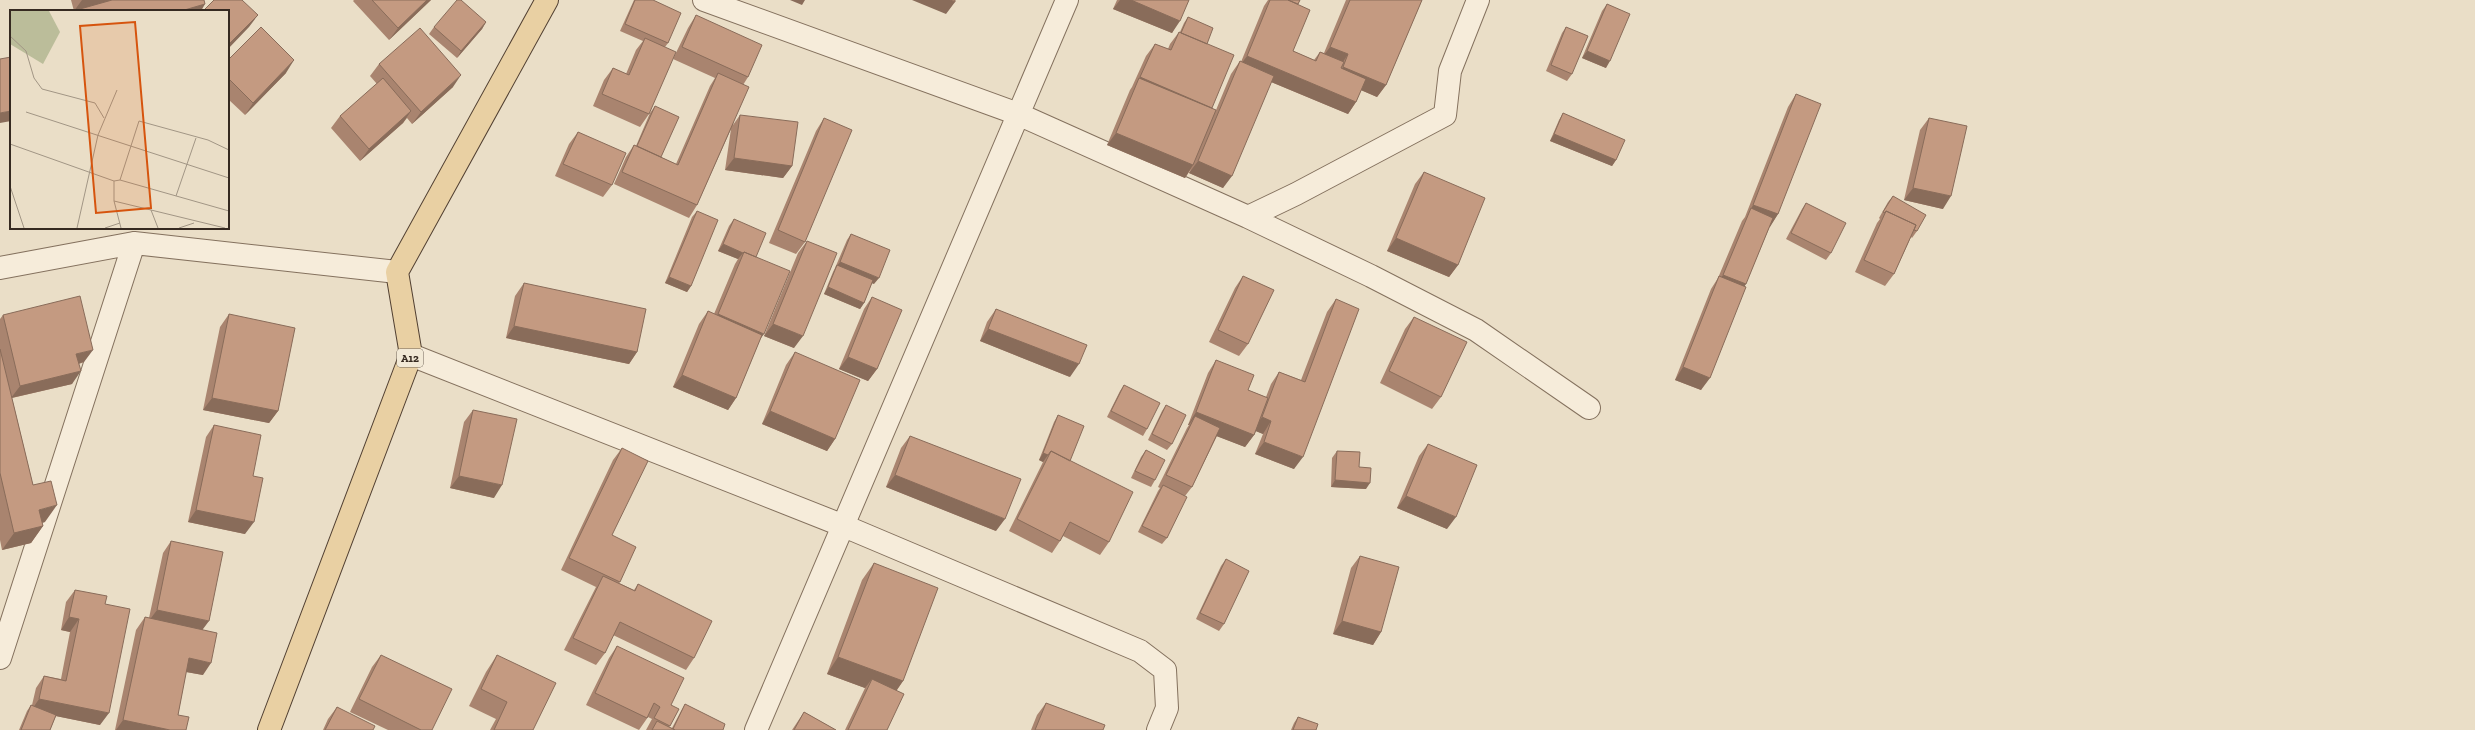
<svg xmlns="http://www.w3.org/2000/svg" width="2475" height="730" viewBox="0 0 2475 730" font-family="'Zilla Slab',serif">
	<style>
		.lines { fill: none; stroke-linecap: round; stroke-linejoin: round }
		.minor-casing { stroke: #84715e; stroke-width: 24 }
		.primary-casing { stroke: #524032; stroke-width: 24 }
		.minor { stroke: #f6ecda; stroke-width: 22 }
		.primary { stroke: #e9d0a3; stroke-width: 22 }
		.wall { fill: #a9846f }
		.shaded-wall { fill: #896c5a }
		.building { fill: #c49a81; stroke: #896c5a }
		.labels { text-anchor: middle; dominant-baseline: central; stroke-width: 3.5; stroke-linejoin: round; paint-order: stroke }
		.shield { fill: #f2e9d6; stroke: #6e6357; stroke-width: 1 }
		.shield-label { font-size: 11px; font-weight: bold; fill: #362a21 }
		.inset-road { fill: none; stroke: #a29685; stroke-width: 1 }
		.view { fill: #d6540e; fill-opacity: 0.15; stroke: #d6540e; stroke-width: 2 }
		.inset-edge { fill: none; stroke: #362a21; stroke-width: 2 }
	</style>
	<rect width="100%" height="100%" fill="#eadec7"/>
	<g class="lines">
		<defs>
			<path id="minor" d="M704 0 1018 114 1248 217 1371 276 1476 330 1589 408
				M1248 217 1296 194 1445 115 1450 71 1478 0
				M0 268 134 243 397 272
				M411 355 844 526 1140 651 1165 670 1167 708 1158 730
				M0 658 134 243
				M756 730 1067 0"/>
			<path id="primary" d="M269 730 411 355 397 272 547 0"/>
		</defs>
		<!-- minor casing -->
		<use href="#minor" class="minor-casing"/>
		<!-- primary casing -->
		<use href="#primary" class="primary-casing"/>
		<!-- minor -->
		<use href="#minor" class="minor"/>
		<!-- primary -->
		<use href="#primary" class="primary"/>
	</g>
	<!-- wall -->
	<path class="wall" d="M71 0H204L201 11H78L79 10 74 11Z
		M354 0H431L389 40 353 1Z
		M634 0H653L668 43 665 47 649 114 640 127 593 106 604 80 613 68 626 74 636 50 643 41 620 31Z
		M1117 0H1189L1172 33 1113 9Z
		M1268 0H1300L1298 5 1293 51 1314 60 1320 52 1324 53 1346 0H1422L1386 85 1377 97 1361 90 1356 102 1348 114 1271 82 1223 188 1189 173 1191 169 1185 178 1107 145 1130 90 1132 87 1146 56 1155 44 1168 49 1170 44 1179 32H1180L1184 23 1188 17 1207 44 1212 108H1211L1216 110 1231 74 1240 61 1241 62 1264 6Z
		M1607 4 1606 68 1582 58 1602 11Z
		M696 15 748 77 743 85 733 125 740 115 792 166 783 178 725 170 731 129 697 205 689 218 614 184 626 157 634 145 636 146 650 113 655 106 661 157 676 164 710 86 715 78 673 59 688 28Z
		M486 22 482 29 457 58 429 34 434 27Z
		M1566 27 1572 74 1567 81 1546 71 1562 33Z
		M228 60 286 73 245 115 228 99Z
		M379 64 453 87 412 124 407 118 403 123 360 161 331 128 340 116 377 84 370 76Z
		M1796 94 1778 214 1770 226 1701 390 1675 380 1711 289 1718 278 1742 221 1745 217 1788 107Z
		M1563 113 1616 160 1612 166 1550 141 1559 120Z
		M824 118 805 242 796 254 769 243 816 131Z
		M1929 118 1943 209 1904 200 1920 130Z
		M578 132 612 185 603 197 555 176 569 144Z
		M1424 172 1458 265 1449 277 1387 251 1415 184Z
		M1893 196 1917 231 1912 238 1911 237 1894 274 1885 286 1855 272 1877 223 1880 219 1879 218 1888 202Z
		M1806 203 1831 253 1826 260 1786 239 1802 209Z
		M697 211 691 286 687 292 665 283 692 217Z
		M734 219 756 257 761 337 736 398 728 410 673 387 699 324 708 311 714 314 735 264 738 259 718 251 729 226Z
		M851 234 874 284 872 283 864 303 860 309 824 294 833 272 835 268 847 240Z
		M807 241 794 348 764 336 798 253Z
		M1243 276 1248 344 1239 356 1209 342 1235 288Z
		M524 283 637 352 629 364 506 338 515 296Z
		M872 297 877 369 868 381 839 369 864 309Z
		M1336 299 1294 469 1255 454 1263 434 1256 431 1254 435 1245 447 1217 436 1192 487 1185 496 1167 538 1162 544 1138 532 1158 491 1160 488 1158 487 1187 428 1189 425H1188L1208 373 1216 360 1248 390 1266 397 1271 384 1279 372 1301 380 1327 312Z
		M996 309 1070 377 980 341 987 322Z
		M229 314 278 411 269 423 203 410 220 327Z
		M3 315 84 362 79 364 72 384 12 398 33 485 45 522 42 523 43 526 31 543 2 550 0 540V319Z
		M1414 317 1441 397 1432 409 1380 383 1405 329Z
		M795 352 835 439 827 451 762 424 786 365Z
		M1124 385 1147 429 1143 436 1107 417 1120 391Z
		M1166 405 1172 444 1167 450 1148 440 1162 411Z
		M473 410 494 498 450 488 464 422Z
		M1058 415 1070 461 1109 542 1100 555 1063 536 1060 541 1052 553 1009 531 1043 462 1039 460 1054 422Z
		M214 425 253 476 245 534 188 522 206 437Z
		M910 436 996 531 886 487 901 448Z
		M1428 444 1447 529 1397 508 1419 456Z
		M622 448 612 535 620 582 619 583 634 590 638 584 694 658 686 670 613 635 605 653 596 665 564 650 596 587 561 570 613 460Z
		M1146 450 1155 480 1151 487 1131 478 1141 457Z
		M1337 451 1359 467 1366 489 1331 487 1332 458Z
		M171 541 203 630V675L186 672 178 715 186 730H115L136 630 145 617 149 618 163 553Z
		M1360 556 1381 632 1373 645 1333 634 1351 568Z
		M1226 559 1224 624 1219 631 1196 619 1221 566Z
		M874 563 903 681 897 690 887 730H845L865 688 827 674 862 580Z
		M75 590 105 604 100 725 56 716 50 730H19L27 711 31 705H32L36 688 44 676 61 679 70 632 61 630 66 602Z
		M617 646 671 705 670 726 669 727 672 728 681 711 685 704 723 730H646L652 719 648 717 639 730 586 705 609 658Z
		M381 655 432 730H388L350 712 372 667Z
		M497 655 533 730H490L496 719 469 706 486 672Z
		M1046 703 1103 730H1031L1037 715Z
		M337 707 373 730H323L328 719Z
		M804 712 836 730H792Z
		M1298 717 1316 730H1291L1294 723Z"/>
	<!-- shaded-wall -->
	<path class="shaded-wall" d="M82 0H121L80 9 79 10 74 11Z
		M427 0H431L389 40 398 28Z
		M790 0H805L802 5Z
		M912 0H950L955 2 946 14Z
		M1120 0H1131L1180 21 1172 33 1113 9Z
		M205 4 201 11H181Z
		M258 15 249 27 228 49V45Z
		M486 22 482 29 457 58 461 51Z
		M1330 47 1348 54 1340 67 1321 59Z
		M1587 51 1610 61 1606 68 1582 58Z
		M1247 56 1356 102 1348 114 1238 68Z
		M294 60 286 73 245 115 253 103Z
		M1343 67 1386 85 1377 97 1335 79Z
		M461 75 453 87 412 124 421 112Z
		M1140 77 1212 108 1203 120 1138 80Z
		M11 111V121L0 123V113Z
		M411 111 403 123 360 161 369 149Z
		M1116 133 1193 165 1185 178 1107 145Z
		M1554 134 1616 160 1612 166 1550 141Z
		M734 158 792 166 783 178 725 170Z
		M1198 161 1232 176 1223 188 1189 173Z
		M1913 188 1951 196 1943 209 1904 200Z
		M1753 205 1778 214 1770 227 1751 209Z
		M1396 238 1458 265 1449 277 1387 251Z
		M723 244 743 253 738 259 718 251Z
		M840 262 879 278 874 284 836 268 837 265 835 268Z
		M1723 275 1746 284 1737 297 1716 285Z
		M669 277 691 286 687 292 665 283Z
		M828 287 864 303 860 309 824 294Z
		M718 314 764 334 755 346 709 327Z
		M773 324 803 336 794 348 764 336Z
		M514 326 637 352 629 364 506 338Z
		M988 329 1079 364 1070 377 980 341Z
		M93 350 84 362 68 366 76 354Z
		M848 357 877 369 868 381 839 369Z
		M1683 367 1710 378 1701 390 1675 380Z
		M81 371 72 384 11 398 20 386Z
		M682 375 736 398 728 410 673 387Z
		M212 398 278 411 269 423 203 410Z
		M770 411 835 439 827 451 762 424Z
		M1196 412 1254 435 1245 447 1190 426 1195 416 1189 425H1188Z
		M1262 417 1271 421 1263 434 1253 430Z
		M1264 442 1303 457 1294 469 1255 454Z
		M1043 453 1048 455 1043 462 1039 460Z
		M895 475 1005 519 996 531 886 487Z
		M459 476 502 485 494 498 450 488Z
		M1335 480 1370 483 1366 489 1331 487Z
		M1406 496 1456 517 1447 529 1397 508Z
		M57 505 45 522 27 526 39 510Z
		M196 510 254 522 245 534 188 522Z
		M43 526 31 543 2 550 14 533Z
		M157 610 209 621 200 633 148 622Z
		M69 617 79 619 70 632 61 630Z
		M1342 621 1381 632 1373 645 1333 634Z
		M838 657 903 681 891 698 872 679 865 688 827 674Z
		M189 658 211 663 203 675 181 671Z
		M39 699 109 713 100 725 31 711Z
		M123 720 170 730H116Z"/>
	<!-- building -->
	<path class="building" d="M112 0H204L205 4 181 11H80V9Z
		M214 0H242L258 15 228 45V11H203Z
		M372 0H427L398 28Z
		M457 0H461L486 22 461 51 434 27Z
		M635 0H653L681 13 668 43 625 24Z
		M950 0H955V2Z
		M1131 0H1189L1180 21Z
		M1270 0H1288L1310 10 1293 51 1316 61 1320 52 1344 62 1341 68 1366 79 1356 102 1247 56Z
		M1288 0H1300L1298 4Z
		M1350 0H1422L1386 85 1343 67 1348 54 1330 47Z
		M1607 4 1630 14 1610 61 1587 51Z
		M696 15 762 45 748 77 682 47Z
		M1188 17 1213 28 1207 44 1181 33Z
		M261 27 294 60 253 103 228 78V60Z
		M1566 27 1588 36 1572 74 1551 65Z
		M420 28 461 75 421 112 379 64Z
		M1179 32 1234 55 1212 108 1140 77 1155 44 1171 50Z
		M645 38 676 52 649 114 602 94 613 68 629 75Z
		M11 57V111L0 113V59Z
		M1240 61 1274 76 1232 176 1198 161Z
		M718 73 749 87 697 205 622 172 634 145 678 165Z
		M383 78 411 111 369 149 340 116Z
		M1139 78 1216 110 1193 165 1116 133Z
		M1796 94 1821 104 1778 214 1753 205Z
		M655 106 679 117 661 157 637 146Z
		M1563 113 1625 140 1616 160 1554 134Z
		M740 115 798 122 792 166 734 158Z
		M824 118 852 130 805 242 778 230Z
		M1929 118 1967 126 1951 196 1913 188Z
		M578 132 626 153 612 185 563 164Z
		M1424 172 1485 198 1458 265 1396 238Z
		M1893 196 1926 215 1917 231 1914 230 1916 225 1886 211 1885 213 1883 212Z
		M1806 203 1846 223 1831 253 1791 233Z
		M1751 208 1773 218 1746 284 1723 275Z
		M697 211 718 220 691 286 669 277Z
		M1886 211 1916 225 1894 274 1864 260Z
		M734 219 766 233 756 257 744 252 743 253 723 244Z
		M851 234 890 250 879 278 840 262Z
		M807 241 837 253 803 336 773 324Z
		M744 252 790 271 764 334 718 314Z
		M837 265 873 280 864 303 828 287Z
		M1243 276 1274 290 1248 344 1218 330Z
		M1719 276 1746 287 1710 378 1683 367Z
		M524 283 646 309 637 352 514 326Z
		M80 296 93 350 76 354 81 371 20 386 3 315Z
		M872 297 902 310 877 369 848 357Z
		M1336 299 1359 309 1303 457 1264 442 1271 421 1262 417 1279 372 1305 382Z
		M996 309 1087 345 1079 364 988 329Z
		M708 311 762 335 736 398 682 375Z
		M229 314 295 328 278 411 212 398Z
		M1414 317 1467 342 1441 397 1389 371Z
		M0 349 33 485 51 481 57 505 39 510 43 526 14 533 0 473Z
		M795 352 860 380 835 439 770 411Z
		M1216 360 1254 375 1248 390 1268 398 1254 435 1196 412Z
		M1124 385 1160 403 1147 429 1111 411Z
		M1166 405 1186 415 1172 444 1152 434Z
		M473 410 517 419 502 485 459 476Z
		M1058 415 1084 426 1070 461 1051 451 1048 455 1043 453Z
		M1195 416 1220 428 1192 487 1166 475Z
		M214 425 261 435 253 476 263 478 254 522 196 510Z
		M910 436 1021 479 1005 519 895 475Z
		M1428 444 1477 465 1456 517 1406 496Z
		M622 448 648 461 612 535 636 547 620 582 569 558Z
		M1146 450 1165 460 1155 480 1135 471Z
		M1051 451 1133 492 1109 542 1070 522 1060 541 1017 519Z
		M1337 451 1360 452 1359 467 1371 468 1370 483 1335 480Z
		M1163 485 1187 497 1167 538 1142 526Z
		M171 541 223 552 209 621 157 610Z
		M1360 556 1399 567 1381 632 1342 621Z
		M1226 559 1249 571 1224 624 1200 613Z
		M874 563 938 588 903 681 838 657Z
		M603 576 635 591 638 584 712 621 694 658 620 622 605 653 573 638Z
		M75 590 107 596 105 604 130 609 109 713 39 699 44 676 66 681 79 619 69 617Z
		M145 617 217 633 211 663 189 658 178 715 189 717 186 730H170L123 720Z
		M617 646 684 678 671 705 679 709 670 726 654 718 660 707 654 703 647 718 595 693Z
		M381 655 452 689 432 730H421L359 699Z
		M497 655 556 683 533 730H494L507 702 481 689Z
		M872 679 904 694 887 730H848Z
		M1046 703 1105 725 1103 730H1035Z
		M685 704 725 724 723 730H675L673 729Z
		M31 705 56 715 50 730H21Z
		M337 707 375 726 373 730H325Z
		M804 712 836 730H794Z
		M1298 717 1318 724 1316 730H1293Z
		M657 721 675 730H652Z"/>
	<g class="labels">
		<!-- shield labels -->
		<rect class="shield" x="397" y="349" width="26" height="18" rx="3"/>
		<g class="shield-label">
			<text x="410" y="358">A12</text>
		</g>
	</g>
	<!-- overview -->
	<g transform="translate(10 10)">
		<rect width="219" height="219" fill="#eadec7"/>
		<path d="M0 1H39L50 22 33 54 0 34Z" fill="#bbbd9a"/>
		<path class="inset-road" d="M0 26 16 41 24 68 32 79 85 93 94 108M16 102 219 168M0 134 104 171 110 170 219 201M110 170 129 111 198 130 219 140M104 171V191L111 218M0 176 14 218M166 186 186 128M104 191 215 218M141 200 148 218M67 218 88 125 107 80M95 218 110 213M169 218 184 213"/>
		<path class="view" d="M125 12 141 198 86 203 70 16Z"/>
		<rect width="219" height="219" class="inset-edge"/>
	</g>
</svg>
